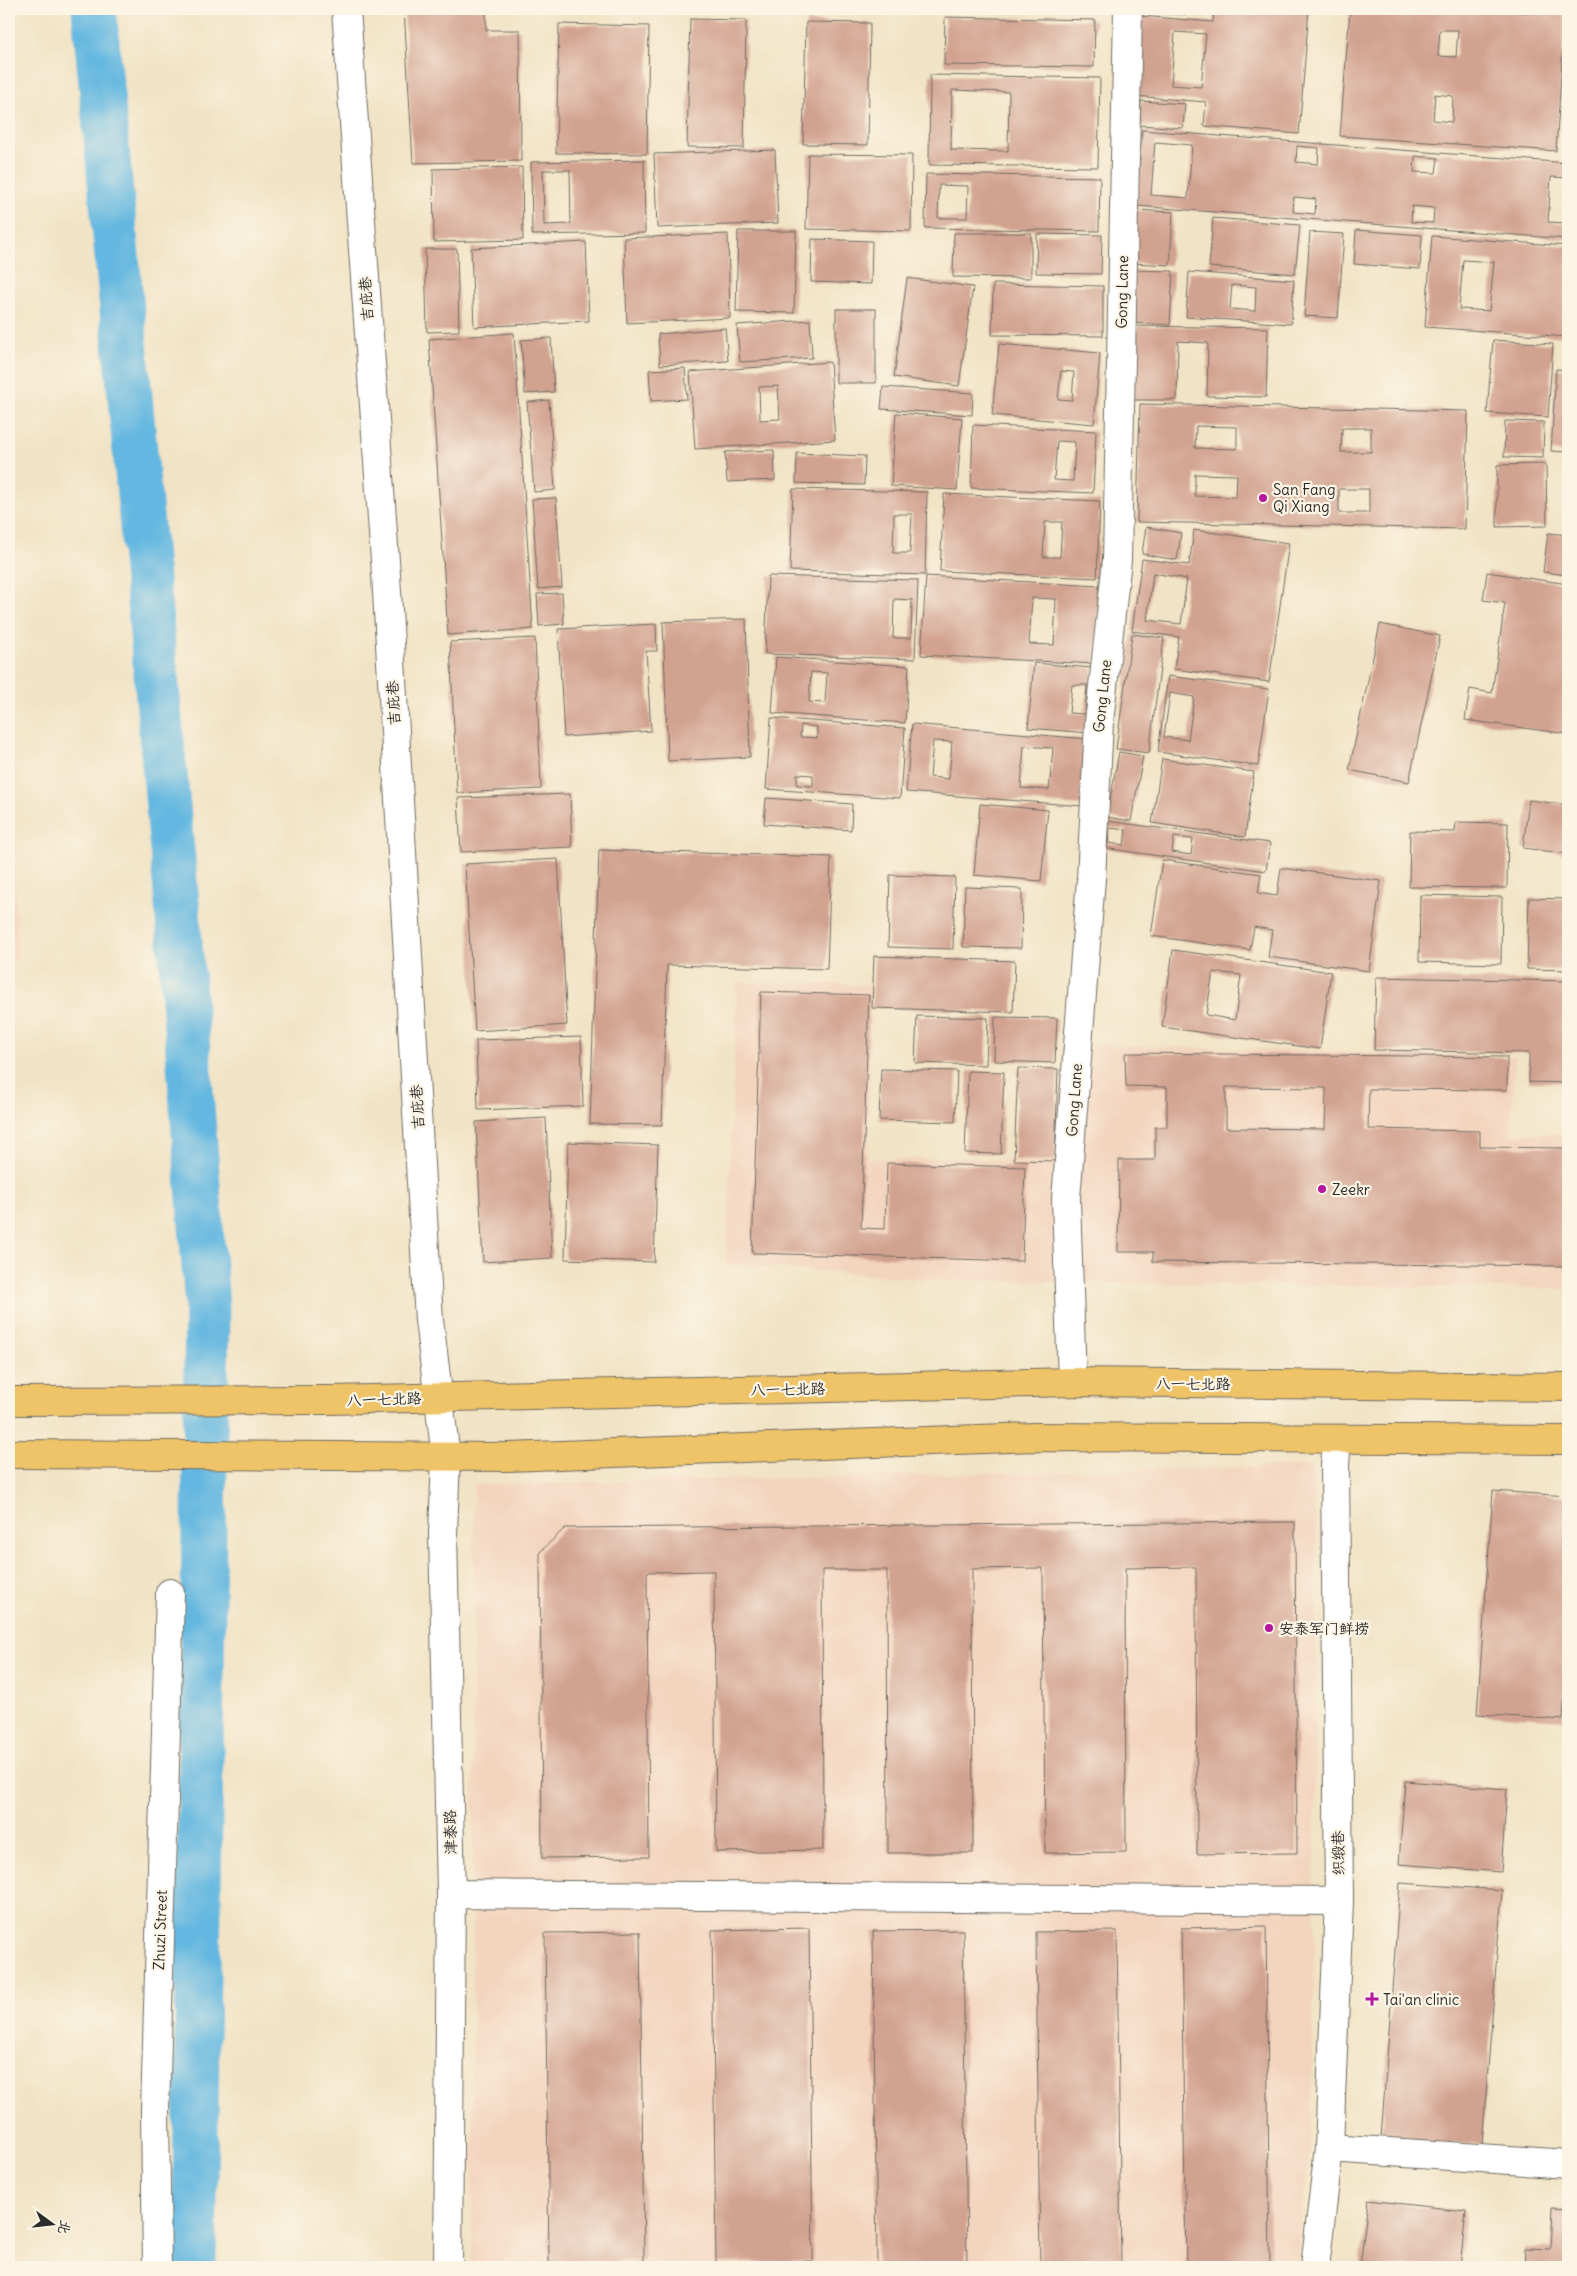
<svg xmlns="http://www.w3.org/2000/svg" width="1577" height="2276" viewBox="0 0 1577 2276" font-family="Delius,'LXGW WenKai TC',sans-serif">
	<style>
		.built { fill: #f3d4be }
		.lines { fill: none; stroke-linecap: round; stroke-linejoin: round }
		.canal { stroke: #64b7e0; stroke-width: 45 }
		.building { fill: #d2a290; fill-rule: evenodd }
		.minor-casing { stroke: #706b61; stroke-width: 30 }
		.major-casing { stroke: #706b61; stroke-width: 30 }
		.minor { stroke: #fff; stroke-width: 28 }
		.major { stroke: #efc469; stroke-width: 28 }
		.poi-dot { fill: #b5179e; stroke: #fcf5e5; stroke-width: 2 }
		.labels { text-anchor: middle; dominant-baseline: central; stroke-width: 4.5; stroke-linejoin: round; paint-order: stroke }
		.street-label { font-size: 15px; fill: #2b2b2b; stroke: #fcf5e5 }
		.poi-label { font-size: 15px; fill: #2b2b2b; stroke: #fcf5e5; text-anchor: start }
	</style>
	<rect width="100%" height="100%" fill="#fcf5e5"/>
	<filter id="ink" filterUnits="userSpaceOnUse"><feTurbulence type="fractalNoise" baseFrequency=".02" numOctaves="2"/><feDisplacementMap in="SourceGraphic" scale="10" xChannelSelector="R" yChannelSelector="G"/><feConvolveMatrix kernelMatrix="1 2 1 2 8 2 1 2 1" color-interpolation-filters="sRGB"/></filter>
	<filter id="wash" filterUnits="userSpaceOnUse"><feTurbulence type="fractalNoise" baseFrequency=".0096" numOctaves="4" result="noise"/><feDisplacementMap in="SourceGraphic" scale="20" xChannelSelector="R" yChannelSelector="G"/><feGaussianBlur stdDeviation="1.12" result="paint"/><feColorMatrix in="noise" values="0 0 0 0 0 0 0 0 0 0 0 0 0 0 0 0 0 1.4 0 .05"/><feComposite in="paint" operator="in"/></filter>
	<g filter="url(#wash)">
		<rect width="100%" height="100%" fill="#f1e3c5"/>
		<!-- built -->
		<path class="built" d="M9 736 18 960 9 961Z
			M737 982 871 985 868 1159 971 1158 1059 1163 1062 1044 1515 1057 1510 1134H1568V1289L939 1280 726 1264Z
			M1312 1466 1317 1544 1314 1981 1310 2150 1296 2267H472L474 1485Z"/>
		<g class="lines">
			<!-- canal -->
			<path class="canal" d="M94 9 177 903 207 1307 194 2267"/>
		</g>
		<g id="blocks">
			<!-- building -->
			<path class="building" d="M404 9H486V30H520L521 161 413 163Z
				M1148 9H1203V15L1148 13Z
				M1214 9H1309L1299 134 1204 126 1206 102 1134 96 1141 16 1213 22ZM1175 32 1206 34 1201 87 1171 85Z
				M1350 9H1476L1565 15 1556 151 1340 136ZM1440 30H1458L1456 57 1438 56ZM1435 94 1453 96 1452 122 1433 120Z
				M945 17 1095 20 1094 67 944 65Z
				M690 19 746 20 744 148 687 147Z
				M806 22 870 23 868 145 803 144Z
				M559 24 649 26 647 154 556 153Z
				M930 75 1100 78 1098 167 929 165ZM952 90 1009 92 1008 151 951 150Z
				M1141 101 1185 104 1183 128 1140 125Z
				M1142 130 1568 163V178L1551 177 1548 222 1568 223V239L1136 206ZM1155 142 1192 145 1188 198 1151 195ZM1297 146 1319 148 1318 164 1296 162ZM1415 156 1438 158 1436 173 1414 172ZM1294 197 1316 199 1315 214 1293 212ZM1412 206 1434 208 1433 223 1411 222Z
				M775 150 778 223 657 228 654 154Z
				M808 154 912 155 911 231 806 229Z
				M644 160 645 233 532 235 531 162ZM543 170H570L571 224 544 225Z
				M522 167 523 240 434 242 433 169Z
				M926 174 1100 177 1099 231 925 228ZM939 185 968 186 967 218H938Z
				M1134 210 1173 212 1170 265 1132 263Z
				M1213 218 1300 225 1295 274 1209 267Z
				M1356 230 1422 235 1420 269 1354 264Z
				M738 231H796L794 313 736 312Z
				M1310 232 1344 234 1338 318 1304 316Z
				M954 233H1031V278L953 277Z
				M728 234 730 318 627 323 624 238Z
				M1037 234 1102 235 1101 274 1036 273Z
				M1432 236 1568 246V337L1425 327ZM1463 260 1494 262 1489 311 1459 309Z
				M812 239 872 241 871 284 811 282Z
				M586 242 589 321 474 327 471 248Z
				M425 249H457L459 331 427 332Z
				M1134 270 1173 271 1170 325 1132 323Z
				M1189 272 1294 280 1291 324 1186 317ZM1232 285 1256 287 1255 311 1230 309Z
				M907 278 973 287 959 386 894 377Z
				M993 284 1103 286V336L992 335Z
				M836 309H876V383H836Z
				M810 320 812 358 740 362 737 325Z
				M1135 326 1268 328 1266 397 1207 396 1208 343 1178 341 1177 400H1133Z
				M725 328 728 361 660 365 658 334Z
				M514 333 533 629 448 635 429 339Z
				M551 338 554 392 525 394 521 340Z
				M1493 340 1553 344 1548 417 1487 413Z
				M999 344 1100 353 1094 424 992 415ZM1061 371 1074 372 1072 400 1058 399Z
				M830 362 835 440 695 449 690 372ZM778 386 780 419 760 420 759 387Z
				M685 368 687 399 651 401 649 370Z
				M1556 369 1568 370V452L1551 451Z
				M883 387 973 393 972 415 881 409Z
				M549 400 555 490 534 492 527 402Z
				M1140 404 1468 411 1465 529 1137 522ZM1196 426 1237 427V449L1195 448ZM1342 428H1371V452H1341ZM1195 474 1237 475 1236 497 1195 496ZM1339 489H1369V513H1339Z
				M896 413 962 418 957 490 891 486Z
				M1505 421 1544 422 1543 458 1504 457Z
				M973 425 1096 431 1093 493 971 488ZM1057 441 1075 442 1073 481 1054 480Z
				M774 450 775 480 727 482 725 452Z
				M797 453 865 456 864 485 796 483Z
				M1546 464 1547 526 1497 527V465Z
				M793 489 927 492 925 575 790 571ZM894 514H912L910 553H893Z
				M944 494 1100 501 1097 578 940 571ZM1045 522H1062L1060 557H1043Z
				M556 498 562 587 538 589 532 499Z
				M1146 527 1181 533 1177 560 1142 554Z
				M1194 530 1289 543 1269 682 1174 669 1179 637 1132 631 1142 559 1189 565ZM1153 573 1187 579 1181 624 1147 620Z
				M1548 533 1568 535V575L1543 572Z
				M1487 572 1568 584V734L1465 720 1470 689 1492 693 1505 603 1483 600Z
				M768 576 918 580 915 659 765 654ZM894 599 912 600 911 638H893Z
				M926 576 1099 586 1095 664 921 655ZM1032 598 1056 599 1054 645 1029 644Z
				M562 593 564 624 539 626 537 594Z
				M746 619 750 757 668 761 663 622Z
				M656 624 657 651H646L651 731 564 737 558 629Z
				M1380 624 1440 636 1409 782 1349 770Z
				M1132 634 1164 638 1149 753 1116 749Z
				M535 638 541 789 457 793 450 642Z
				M776 657 909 666 905 723 772 713ZM811 672 827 673 825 703 809 702Z
				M1034 663 1093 668 1088 733 1028 728ZM1072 685H1087L1085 714 1069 713Z
				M1168 676 1269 689 1258 766 1158 752ZM1170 693 1194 697 1188 740 1164 737Z
				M771 718 905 728 900 798 766 789ZM801 725 817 727V738L800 737ZM797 774 813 775V786L797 785Z
				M912 724 1088 739 1083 806 906 792ZM933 741 952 742 949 779 930 777ZM1024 746 1053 748 1049 790 1021 788Z
				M1119 752 1143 756 1131 821 1107 817Z
				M1162 759 1254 772 1245 837 1152 823Z
				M570 794 572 847 461 852 458 798Z
				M766 798 852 804 851 830 764 824Z
				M1529 800 1568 805V854L1523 848Z
				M980 804 1048 810 1041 881 974 875Z
				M1107 821 1270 843 1266 871 1103 848ZM1110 828 1126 830 1124 845 1108 843ZM1174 837 1193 839 1191 855 1172 852Z
				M1456 822 1508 823 1507 888 1409 887 1410 831 1455 832Z
				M599 850 831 857 827 969 667 965 662 1125 590 1124Z
				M558 859 567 1025 475 1031 465 864Z
				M1162 860 1261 874 1258 893 1277 896 1281 868 1381 881 1369 971 1268 957 1272 930 1254 927 1250 950 1151 936Z
				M890 875 955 877 953 949 888 947Z
				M965 887 1022 889 1021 948 963 947Z
				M1420 895 1502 897 1501 964 1419 962Z
				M1529 898 1568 899V970L1527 969Z
				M1173 950 1331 972 1320 1049 1162 1027ZM1213 972 1241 975 1235 1020 1206 1015Z
				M874 956 1015 961 1013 1012 872 1008Z
				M1376 977 1568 981V1083L1529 1082V1053L1374 1050Z
				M761 992 869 995 861 1228 885 1229 887 1163 1025 1167 1022 1261 752 1253Z
				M917 1016 988 1018 986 1065 915 1063Z
				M995 1017 1057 1018 1055 1063 994 1061Z
				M581 1037 583 1106 478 1110 476 1040Z
				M1125 1053 1507 1057V1090L1369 1089 1368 1129 1480 1131V1147L1568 1148V1266L1153 1262V1252H1118L1119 1160H1155V1127H1167V1087L1126 1086ZM1226 1087 1326 1088 1325 1129 1226 1128Z
				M1018 1068 1058 1069 1055 1161 1014 1160Z
				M881 1069 957 1071 955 1122 879 1120Z
				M968 1071 1004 1072 1001 1154 965 1153Z
				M546 1118 552 1258 483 1262 476 1122Z
				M568 1142 658 1145 654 1262 565 1259Z
				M1493 1491 1568 1496V1639L1563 1720 1477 1714Z
				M1295 1522 1297 1853 1197 1854 1196 1567 1125 1568 1126 1852 1045 1853 1043 1568 972 1569 973 1853H888L887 1570H822L823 1850 716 1852 714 1571 647 1572 649 1857 542 1858 540 1552 565 1528Z
				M1405 1781 1507 1789 1501 1872 1399 1864Z
				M1400 1883 1502 1890 1482 2145 1381 2138Z
				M1266 1926 1270 2267H1186L1181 1928Z
				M809 1928 813 2261 716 2263 712 1930Z
				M963 1930 967 2267H877L873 1931Z
				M1117 1931 1121 2267H1040L1036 1932Z
				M640 1932 644 2261 549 2263 545 1933Z
				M1368 2200 1466 2211 1460 2267H1360Z
				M1552 2209 1568 2210V2267H1524L1525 2248 1550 2249Z"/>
		</g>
	</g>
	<g filter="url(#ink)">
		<use href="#blocks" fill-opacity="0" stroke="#706b61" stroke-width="1"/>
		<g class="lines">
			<defs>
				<path id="minor" d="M346 9 386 575 429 1320 446 1457 443 1534 451 1894 448 2267
					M1072 1382 1066 1199 1091 879 1099 722 1117 560 1128 9
					M451 1894 1339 1901
					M1329 2148 1568 2164
					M157 2267 155 2111 170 1593
					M1315 2267 1329 2148 1339 1901 1335 1465 1337 1439"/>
				<path id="major" d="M9 1401 331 1400 1072 1382 1568 1387
					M9 1454 508 1457 1034 1437 1568 1440"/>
			</defs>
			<!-- minor casing -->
			<use href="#minor" class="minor-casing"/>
			<!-- major casing -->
			<use href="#major" class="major-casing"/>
			<!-- minor -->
			<use href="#minor" class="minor"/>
			<!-- major -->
			<use href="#major" class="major"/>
		</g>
	</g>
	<!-- markers -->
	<g class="poi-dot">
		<circle cx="1263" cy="498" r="5"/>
		<circle cx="1322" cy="1189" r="5"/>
		<circle cx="1269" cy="1628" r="5"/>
		<path d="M1369.5 1991.5h5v5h5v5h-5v5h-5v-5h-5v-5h5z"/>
	</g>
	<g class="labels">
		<!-- street labels -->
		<g class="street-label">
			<text transform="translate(1122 292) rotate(-89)">Gong Lane</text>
			<text transform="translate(366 299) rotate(-94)">吉庇巷</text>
			<text transform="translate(1102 696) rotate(-84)">Gong Lane</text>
			<text transform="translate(393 703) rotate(-93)">吉庇巷</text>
			<text transform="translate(1074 1100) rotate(-86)">Gong Lane</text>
			<text transform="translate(417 1107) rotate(-93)">吉庇巷</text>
			<text x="1193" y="1383">八一七北路</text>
			<text transform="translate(788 1389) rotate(-1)">八一七北路</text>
			<text transform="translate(384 1399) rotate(-2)">八一七北路</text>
			<text transform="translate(450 1832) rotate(-91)">津泰路</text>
			<text transform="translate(1338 1853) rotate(-91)">织缎巷</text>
			<text transform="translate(160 1930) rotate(-88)">Zhuzi Street</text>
		</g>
		<!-- poi labels -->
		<g class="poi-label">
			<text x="1273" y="489">San Fang<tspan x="1273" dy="17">Qi Xiang</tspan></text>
			<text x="1332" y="1189">Zeekr</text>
			<text x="1279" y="1628">安泰军门鲜捞</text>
			<text x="1383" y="1999">Tai'an clinic</text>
		</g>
	</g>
	<!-- margin -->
	<rect width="1577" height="2276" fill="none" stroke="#fcf5e5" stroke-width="30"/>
	<!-- north arrow -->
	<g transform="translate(52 2224) rotate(105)" stroke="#fcf5e5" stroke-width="4" paint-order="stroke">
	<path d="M0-4L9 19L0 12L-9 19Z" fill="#2b2b2b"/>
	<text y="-8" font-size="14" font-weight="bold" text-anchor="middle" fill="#2b2b2b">北</text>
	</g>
</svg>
